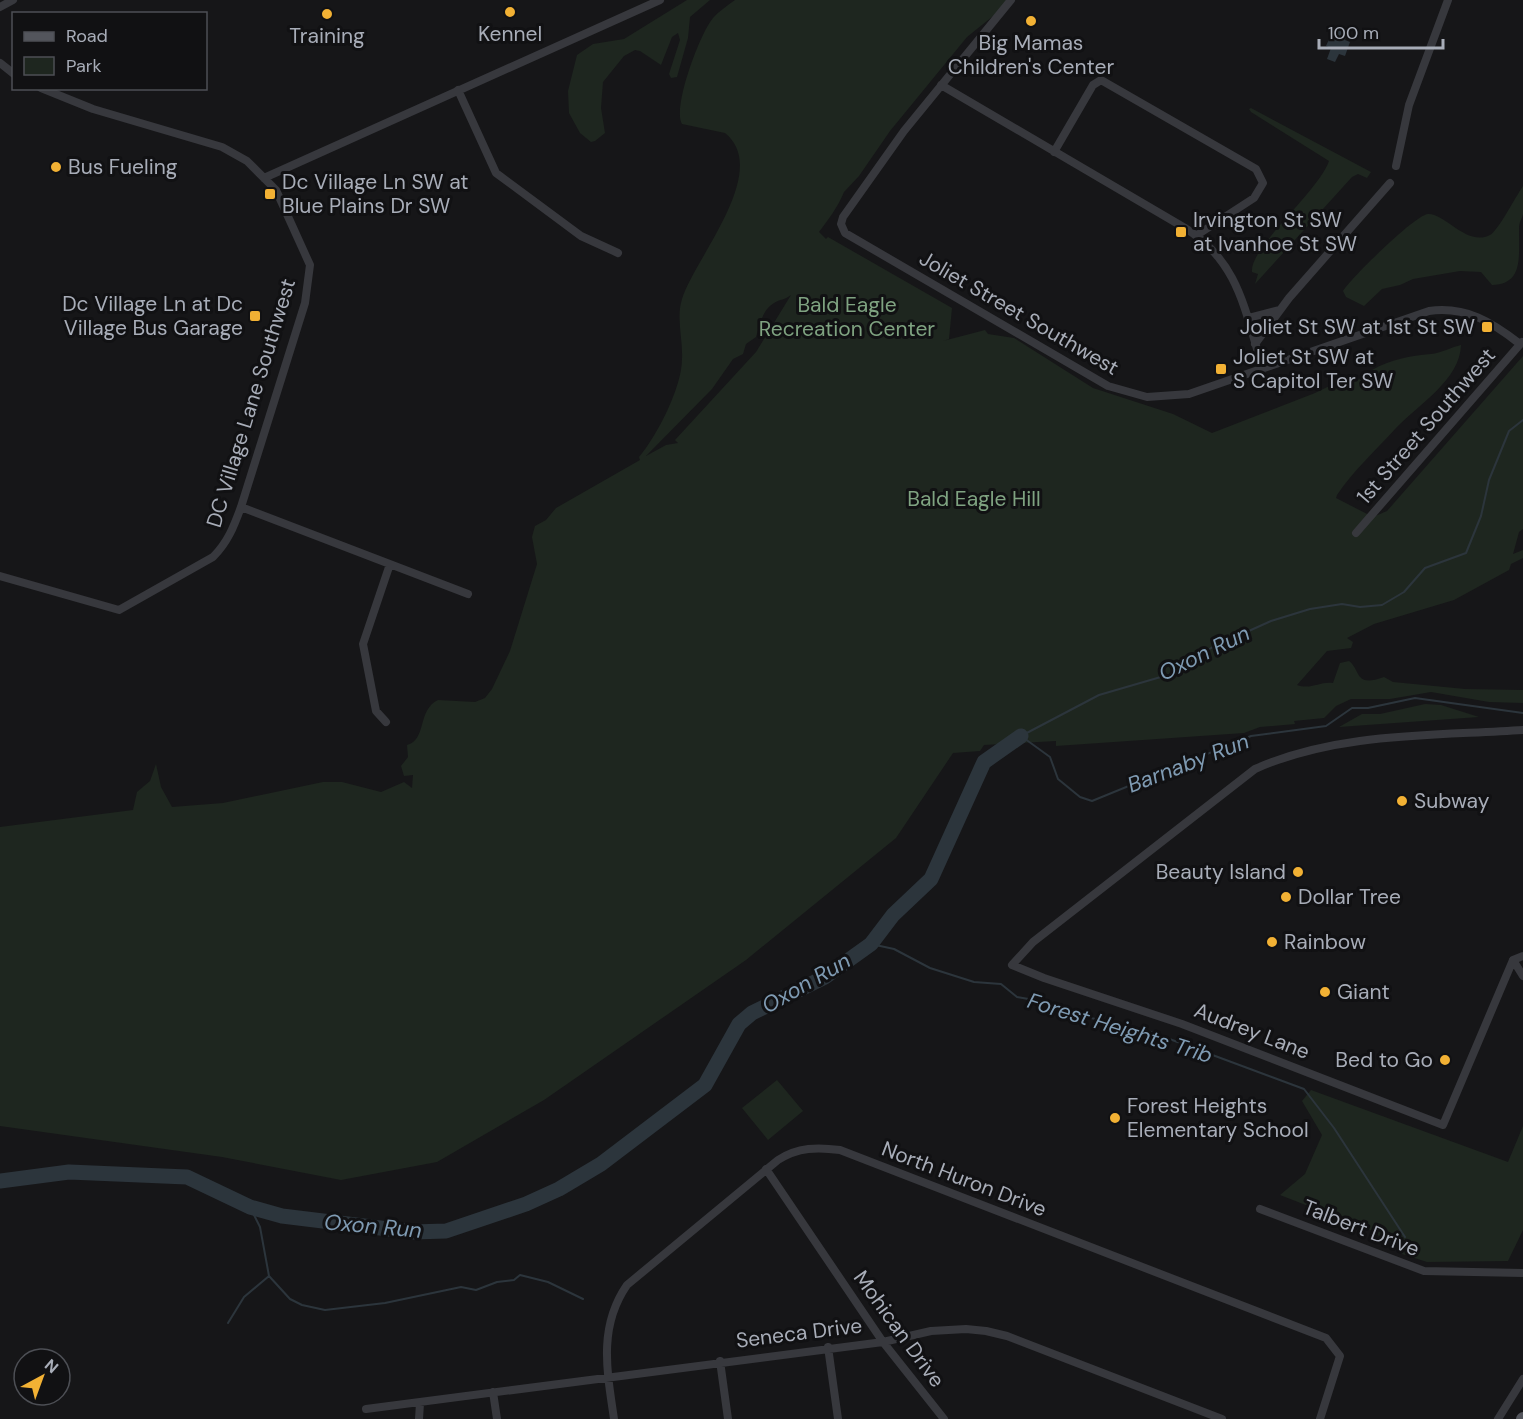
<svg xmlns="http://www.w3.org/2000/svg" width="1523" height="1419" viewBox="0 0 1523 1419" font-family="'DM Sans',sans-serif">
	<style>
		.green { fill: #1e261f; fill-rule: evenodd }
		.water { fill: #2c353c }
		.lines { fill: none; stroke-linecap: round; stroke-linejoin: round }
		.stream { stroke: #2c353c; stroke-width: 2 }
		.river { stroke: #2c353c; stroke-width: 15 }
		.street { stroke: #37383d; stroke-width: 8 }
		.primary { stroke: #53555c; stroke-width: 12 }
		.poi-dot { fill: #f2b134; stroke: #111113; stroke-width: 2 }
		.labels { text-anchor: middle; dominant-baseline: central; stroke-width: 6; stroke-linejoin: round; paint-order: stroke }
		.poi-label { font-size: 21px; fill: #a8adb8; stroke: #111113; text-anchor: start }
		.park-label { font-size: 21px; fill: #7fa381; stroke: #111113 }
		.street-label { font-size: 21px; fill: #a8adb8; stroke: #111113 }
		.water-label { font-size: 22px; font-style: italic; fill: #7f9bb3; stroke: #111113 }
	</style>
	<rect width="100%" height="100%" fill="#161618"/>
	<!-- green -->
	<path class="green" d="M687 0H710L690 17 688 38 677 77 671 78 669 74 680 40 678 33 672 37 661 65 640 51 635 50 624 56 603 82 601 108 605 133 595 141 591 142 580 133 569 113 568 91 577 55 593 44 624 39Z
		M735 0H1013L967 37 890 131 859 176 844 192C838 207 828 220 819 232L826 239 828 237 952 308 949 339 943 341 985 330 988 334 1014 338 1093 388 1173 414 1212 433 1315 393 1342 380 1368 379 1372 370C1391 359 1410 356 1431 354 1441 353 1452 347 1461 345 1460 380 1418 405 1396 428 1376 450 1354 470 1337 495L1336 498 1373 517 1387 511 1523 356V529L1519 532 1513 554 1523 550V558L1511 564 1509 570 1454 600 1374 624 1347 638 1353 642 1351 648 1327 651 1297 685C1311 690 1320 681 1333 683L1340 663 1349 661C1361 670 1354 688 1384 677L1393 682 1465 689 1523 690V703L1489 702 1431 692 1390 699H1351L1336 706 1324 718 1294 721 1295 724 1260 727 1244 733 1056 746V741L984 745 980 751 953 753 896 838 746 960 544 1100 437 1162 341 1180 222 1157 0 1126V827L133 810 137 792 150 781 156 764 161 787 172 807 223 803 323 782H342L381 792 404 782 412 788 413 775 404 776 401 766 408 757 407 745C427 740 417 710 438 700L475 702 485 698 492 689 510 651 537 564 532 537 535 526 546 520 556 508 640 460 639 457C657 436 682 387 682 359 683 339 676 318 682 299 694 259 772 171 725 133L682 124C672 108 700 33 713 18 719 11 727 6 735 0ZM791 295 756 352 675 440 678 443 666 445 646 456 712 389 733 359 743 354 746 344 756 337C760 325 762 310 774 303 780 299 785 300 791 295Z
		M1251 108 1371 172 1367 178 1358 174 1352 177 1255 284 1258 274 1252 272C1249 248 1319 191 1329 161L1251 112 1249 109Z
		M1523 186C1523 195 1523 206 1523 214 1522 219 1519 222 1519 228 1519 259 1523 284 1492 285L1481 272 1460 271 1413 279 1400 285 1382 289 1364 306 1346 297 1343 291C1351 278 1415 215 1428 214 1445 213 1467 247 1490 235 1498 231 1516 196 1523 186Z
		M1425 704 1441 705 1479 717 1339 727 1362 714H1380Z
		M777 1080 803 1111 768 1140 742 1108Z
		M1311 1090 1508 1162 1523 1126V1230L1508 1261 1427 1262 1399 1253 1390 1243 1370 1230 1280 1195 1305 1174 1322 1135 1302 1101Z"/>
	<!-- water -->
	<path class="water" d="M1338 30 1347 34 1345 40 1350 42 1345 56 1339 54 1335 62 1327 59 1331 48 1326 46 1330 37 1334 39Z"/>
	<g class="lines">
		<!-- stream -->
		<path class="stream" d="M1523 420 1509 431 1489 480 1481 516 1466 553 1425 568 1404 592 1382 605 1360 607 1342 604 1310 609 1271 621 1211 648 1171 674 1099 695 1021 736 1050 757 1058 779 1080 797 1092 801 1251 736 1326 726 1352 708H1368L1415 698 1523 713
			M871 944 894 949 930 968 974 982 1001 984 1017 997 1040 1001 1091 1018 1148 1031 1304 1089 1334 1128 1405 1237
			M250 1207 260 1227 269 1276 290 1299 302 1305 325 1310 385 1303 461 1287 476 1290 497 1282 514 1280 520 1275 548 1282 583 1299
			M228 1323 244 1297 269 1276"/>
		<!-- river -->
		<path class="river" d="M0 1181 69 1172 187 1177 250 1207 282 1216 413 1232 446 1231 526 1204 559 1189 601 1164 705 1085 739 1024 752 1013 825 977 871 944 893 915 931 879 984 762 1021 736"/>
		<!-- street -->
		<path class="street" d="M1011 0 904 131 843 217 841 224 845 233 1108 386 1147 397 1189 394 1429 311C1466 306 1492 322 1520 344
			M0 7 13 0
			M0 63 14 74
			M941 85 1185 228C1240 262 1245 313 1263 369
			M458 90 496 173 581 236 618 253
			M1054 152 1093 85 1101 80 1256 169 1263 183 1254 198 1197 235
			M1396 166 1409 105 1448 0
			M264 178 660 0
			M1248 318 1279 310
			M1255 344 1289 298 1390 183
			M241 507 468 594
			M1356 533 1522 342
			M0 576 119 610 213 557C228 542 234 526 241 507L305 303 310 265 276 190 247 161 222 147 93 109 41 88
			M386 722 376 711 363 644 390 564
			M1523 730C1434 736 1338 732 1255 769L1033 942 1012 965 1044 978 1182 1024 1443 1125 1513 960 1523 956
			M1513 960 1523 976
			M766 1169 883 1342 944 1419
			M1260 1209 1424 1271 1523 1273
			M828 1347 838 1419
			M720 1361 728 1419
			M493 1392 497 1419
			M366 1409 883 1342 931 1331 966 1329 986 1331 1007 1336 1222 1419
			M419 1419 420 1403
			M614 1419C607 1371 598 1327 627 1285L778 1160C798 1147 818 1147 840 1150L1326 1338 1340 1356 1320 1419
			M1498 1419 1523 1379"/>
		<!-- primary -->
		<path class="primary" d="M1522 1419 1523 1418"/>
	</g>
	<!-- markers -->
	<g class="poi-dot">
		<circle cx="510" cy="12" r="6"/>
		<circle cx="327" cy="14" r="6"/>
		<circle cx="1031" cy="21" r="6"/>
		<circle cx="56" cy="167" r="6"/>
		<rect x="264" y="188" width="12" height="12" rx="3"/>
		<rect x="1175" y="226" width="12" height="12" rx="3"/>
		<rect x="249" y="310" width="12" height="12" rx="3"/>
		<rect x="1481" y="321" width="12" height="12" rx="3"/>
		<rect x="1215" y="363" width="12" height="12" rx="3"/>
		<circle cx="1402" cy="801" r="6"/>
		<circle cx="1298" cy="872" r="6"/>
		<circle cx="1286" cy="897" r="6"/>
		<circle cx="1272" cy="942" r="6"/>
		<circle cx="1325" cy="992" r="6"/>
		<circle cx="1445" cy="1060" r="6"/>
		<circle cx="1115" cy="1118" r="6"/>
	</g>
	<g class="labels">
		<!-- poi labels -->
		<g class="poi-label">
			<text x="510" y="34" text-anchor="middle">Kennel</text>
			<text x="327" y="36" text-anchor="middle">Training</text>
			<text x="1031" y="43" text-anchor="middle">Big Mamas<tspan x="1031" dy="24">Children's Center</tspan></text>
			<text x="68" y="167">Bus Fueling</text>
			<text x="282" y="182">Dc Village Ln SW at<tspan x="282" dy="24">Blue Plains Dr SW</tspan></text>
			<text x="1193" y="220">Irvington St SW<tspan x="1193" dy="24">at Ivanhoe St SW</tspan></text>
			<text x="243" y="304" text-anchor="end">Dc Village Ln at Dc<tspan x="243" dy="24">Village Bus Garage</tspan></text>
			<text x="1475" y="327" text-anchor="end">Joliet St SW at 1st St SW</text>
			<text x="1233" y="357">Joliet St SW at<tspan x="1233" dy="24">S Capitol Ter SW</tspan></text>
			<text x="1414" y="801">Subway</text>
			<text x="1286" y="872" text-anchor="end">Beauty Island</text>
			<text x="1298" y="897">Dollar Tree</text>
			<text x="1284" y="942">Rainbow</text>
			<text x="1337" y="992">Giant</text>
			<text x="1433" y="1060" text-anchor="end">Bed to Go</text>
			<text x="1127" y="1106">Forest Heights<tspan x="1127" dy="24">Elementary School</tspan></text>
		</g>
		<!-- park labels -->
		<g class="park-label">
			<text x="847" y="305">Bald Eagle<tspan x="847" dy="24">Recreation Center</tspan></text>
			<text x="974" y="499">Bald Eagle Hill</text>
		</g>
		<!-- street labels -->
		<g class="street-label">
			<text transform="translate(1019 313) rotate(30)">Joliet Street Southwest</text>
			<text transform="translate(251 403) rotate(-73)">DC Village Lane Southwest</text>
			<text transform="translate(1426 426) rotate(-49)">1st Street Southwest</text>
			<text transform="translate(1252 1031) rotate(21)">Audrey Lane</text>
			<text transform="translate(964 1179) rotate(21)">North Huron Drive</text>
			<text transform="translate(1361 1228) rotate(21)">Talbert Drive</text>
			<text transform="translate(899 1329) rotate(54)">Mohican Drive</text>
			<text transform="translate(799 1333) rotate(-7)">Seneca Drive</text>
		</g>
		<!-- water labels -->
		<g class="water-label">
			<text transform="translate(1204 653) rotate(-26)">Oxon Run</text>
			<text transform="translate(1188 763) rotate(-21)">Barnaby Run</text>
			<text transform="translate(806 983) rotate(-30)">Oxon Run</text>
			<text transform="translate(1120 1028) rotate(17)">Forest Heights Trib</text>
			<text transform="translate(373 1226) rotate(5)">Oxon Run</text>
		</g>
	</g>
	<!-- legend -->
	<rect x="12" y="12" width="195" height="78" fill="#111113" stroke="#4d4f55" stroke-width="1.5"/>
	<rect x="24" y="32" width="30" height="9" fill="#53555c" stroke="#4d4f55" stroke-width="1.5"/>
	<text x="66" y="42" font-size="18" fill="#a8adb8">Road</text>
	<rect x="24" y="57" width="30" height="18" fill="#1e261f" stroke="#4d4f55" stroke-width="1.5"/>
	<text x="66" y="72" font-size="18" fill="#a8adb8">Park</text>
	<!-- north arrow -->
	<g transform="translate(42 1377) rotate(41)"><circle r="28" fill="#111113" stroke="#4d4f55" stroke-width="1.5"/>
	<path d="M0-4.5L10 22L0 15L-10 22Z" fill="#f2b134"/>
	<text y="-9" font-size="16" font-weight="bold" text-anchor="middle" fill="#a8adb8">N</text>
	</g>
	<!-- scale -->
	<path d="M1319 39v9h124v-9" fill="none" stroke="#a8adb8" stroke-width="3"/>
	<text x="1328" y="39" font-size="18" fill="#a8adb8" stroke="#111113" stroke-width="4.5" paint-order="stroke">100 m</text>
</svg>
